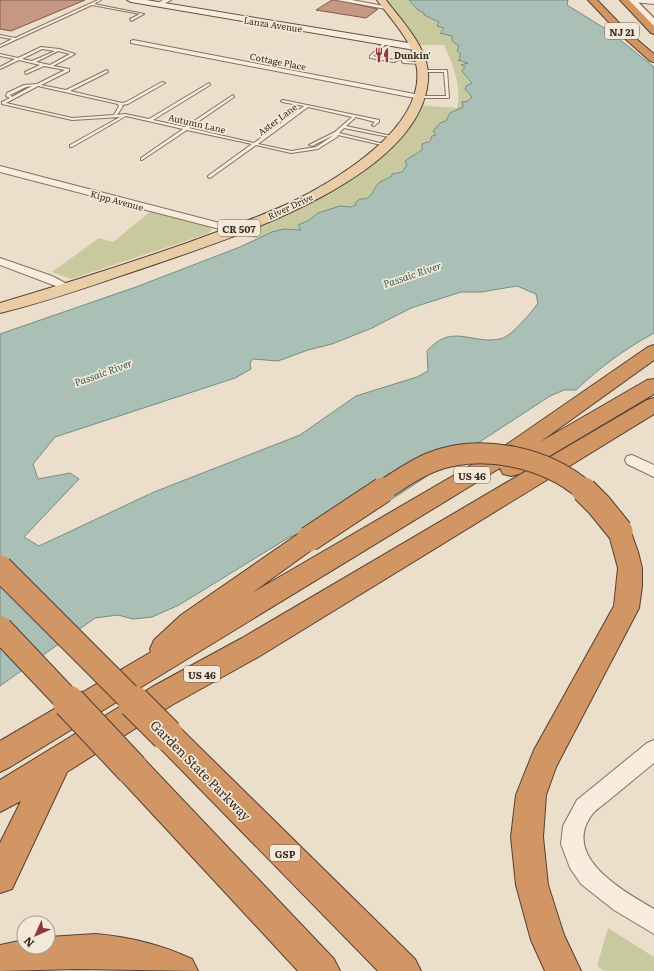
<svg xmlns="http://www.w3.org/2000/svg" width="654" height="971" viewBox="0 0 654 971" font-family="Literata,serif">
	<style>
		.green { fill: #c9c99f }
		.water { fill: #aac0b7; stroke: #718e84; fill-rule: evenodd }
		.building { fill: #c69883; stroke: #845948 }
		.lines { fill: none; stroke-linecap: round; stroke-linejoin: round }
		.lane-casing { stroke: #877060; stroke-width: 2 }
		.street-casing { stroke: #877060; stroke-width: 2 }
		.secondary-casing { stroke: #695243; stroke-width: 2 }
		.primary-casing { stroke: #553f33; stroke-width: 2 }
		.highway-casing { stroke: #553f33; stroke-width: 2 }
		.lane { fill: #f7ecdd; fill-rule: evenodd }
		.street { fill: #f7ecdd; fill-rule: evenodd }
		.secondary { fill: #f7ecdd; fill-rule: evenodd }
		.primary { fill: #eacda6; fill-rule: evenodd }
		.highway { fill: #d29564; fill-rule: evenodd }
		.highway-bridge-far2-casing { stroke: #553f33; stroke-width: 22; stroke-linecap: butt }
		.highway-bridge-far1-casing { stroke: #553f33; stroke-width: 27; stroke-linecap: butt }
		.highway-bridge-casing { stroke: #553f33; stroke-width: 34; stroke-linecap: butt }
		.highway-bridge-far2 { stroke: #d29564; stroke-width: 20 }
		.highway-bridge-far1 { stroke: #d29564; stroke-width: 25 }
		.highway-bridge { stroke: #d29564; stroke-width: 32 }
		.labels { text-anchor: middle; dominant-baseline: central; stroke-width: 3.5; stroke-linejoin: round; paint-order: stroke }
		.far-street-label { font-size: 9px; fill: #392a22; stroke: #f3e9d9 }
		.far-poi-label { font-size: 9px; font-weight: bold; fill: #392a22; stroke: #f3e9d9; text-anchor: start }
		.shield { fill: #f3e9d9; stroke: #716359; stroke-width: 1 }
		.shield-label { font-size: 10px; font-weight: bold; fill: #392a22 }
		.far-water-label { font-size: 10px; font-style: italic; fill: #335750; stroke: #f3e9d9 }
		.near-street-label { font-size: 13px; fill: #392a22; stroke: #f3e9d9 }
	</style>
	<rect width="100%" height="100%" fill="#ebdeca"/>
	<!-- green -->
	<path class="green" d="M381 0H409L418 10 425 13 424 15 439 22 437 26 445 28 440 33 452 36V41L459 46V52L462 54 459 57 461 58 458 60 468 63 462 65 465 67 467 78 472 83 468 85 472 97 463 107 450 113 446 121 434 131 436 135 426 142 422 150 405 161 407 165 402 172 392 174V176L379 183 373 195 356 205 351 207 340 206 318 213 308 221 298 225 301 230 284 229 258 239 230 232 311 197 369 161 416 105 457 108C462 86 453 65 444 45H414Z
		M151 211 209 227 212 230 207 234 71 279 52 272 99 238 113 242Z
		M608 928 654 957V971H604L597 966Z"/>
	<!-- water -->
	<path class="water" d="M409 0H568L567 5 609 31 654 67V333C625 349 600 367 576 390H564L550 396 389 501 360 515 319 525 288 538 179 605 152 617 133 619 118 615 95 618 0 686V334L136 287 240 247 272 232 284 229 301 230 298 225 308 221 318 213 340 206 351 207 356 205 355 203 360 199C374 200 371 189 380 182 384 180 388 178 392 176V174L402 172 407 165 405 161 422 150V144L430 141 432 136 436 135 433 131 440 123 446 121 450 113 463 107 462 102 468 101 472 97 465 89 466 86 472 83 462 71 465 67 461 65 468 63 458 60 461 58 459 56 461 54 457 51 459 46 452 41V36L440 33 444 28 437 26 439 22 424 15V13L418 10ZM517 286 536 294 538 303C532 312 512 335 503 338 474 347 453 321 427 351L428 371 417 377 356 396 300 435 154 492 39 546 24 537 79 479 70 473 38 479 33 464 55 437 235 378 251 369 250 363 253 359 278 361 308 350 332 344 372 328 411 308 461 292H481Z"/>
	<!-- building -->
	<path class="building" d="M0 0H85L11 31 0 29Z
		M332 0H336L378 9 366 18 316 10Z"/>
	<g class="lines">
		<defs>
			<path id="lane" d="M98 0H101L94 4 144 14 131 21 130 19 140 14 92 5 0 47V45L12 39 0 37V35L15 38Z
				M385 41 388 42 373 56 394 60 402 55V53H417L418 55H405L406 61 423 63 421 64 404 63 402 62V58L394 62 370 58V56Z
				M41 47 59 49 75 54 53 66 69 69V71L41 85 66 90 107 70 108 72 70 91 122 103 126 102 162 82 165 83 128 104 122 105 123 106 117 115 125 114 149 119 209 83 210 85 153 120 185 127 233 95 234 97 189 128 254 143 304 106 282 102 281 101 283 100 379 120V122L374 126 372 125 375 122 356 117 346 126 396 137 394 138 344 128 339 133 388 145 386 146 338 135 337 137 318 149 291 153 256 145 210 178 208 177V176L252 144 187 130 142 160H141V158L183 129 126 116 72 147H70V145L120 117 72 120 2 104V102L10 98 6 96 7 93 24 85 37 84 65 70 44 66 26 74 25 72 40 65 19 60 0 69V67L15 59 0 56V54L18 58ZM42 49 55 51 32 61 22 59ZM58 51 70 54 50 65 36 62ZM32 86 12 97 10 95 26 87ZM38 86 118 104 119 106 114 115 72 118 6 103ZM308 107 352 117 335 132 309 145 312 146 334 135 316 147 291 151 258 144Z
				M421 70H447L449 98H419L420 96H446L444 72H422Z"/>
			<path id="street" d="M163 0H171L160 6H156V4Z
				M337 0H352L389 7 386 9Z
				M629 0H654V4L632 2Z
				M133 40 420 95 424 97 420 99 131 43V41Z
				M0 166 239 228 240 230 235 233 0 172Z
				M0 258 52 276 75 288 69 291 0 265Z
				M632 455 654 465V477L627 464 625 460 627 456Z
				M654 740V763C639 775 624 788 609 800 603 805 595 810 591 816 562 858 624 891 654 909V934L614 910 581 884 570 868 561 844 563 826 577 800 647 743Z"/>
			<path id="secondary" d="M127 0H146L415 44 420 47 415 50 131 2Z
				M627 0H636L654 18V26L651 25Z"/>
			<path id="primary" d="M377 0H386C403 23 431 50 428 81 419 180 226 240 147 267 99 283 50 301 0 313V303C64 284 127 264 190 242 225 229 260 217 294 201 338 179 424 128 417 69 414 42 392 21 377 0Z"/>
			<path id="highway" d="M588 0H597L627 31 654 54V62L650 61 621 35Z
				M620 0H629L654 26V34L651 33Z
				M654 345V360L540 442 647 380 654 379V394L519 474 511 476 503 474 500 468 10 767 0 772V741L151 652 150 649 154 640 181 615 301 532 309 529 317 532 321 539 317 546 252 593 506 445 648 347Z
				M654 398V414L260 656 172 705 67 772 12 889 0 893V843L21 801 0 812V780L152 687 242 638 647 400Z
				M620 522 628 524 638 552 642 568V586L639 608 556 767 546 795 543 837 548 885 564 935 581 971H545L531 940 516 885 511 837 516 795 534 750 614 606 618 568 608 531 612 524Z
				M167 721 177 725 415 959 421 971H378L157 745 153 735 157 725Z
				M132 754 143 758 334 959 340 971H298L121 780 117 769 121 758Z
				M96 934C130 937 162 945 192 959L198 971 77 969 0 971V945L24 940V947H48V937Z"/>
		</defs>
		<!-- lane casing -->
		<use href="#lane" class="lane-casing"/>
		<!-- street casing -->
		<use href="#street" class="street-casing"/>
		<!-- secondary casing -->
		<use href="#secondary" class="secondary-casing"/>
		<!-- primary casing -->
		<use href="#primary" class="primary-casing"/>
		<!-- highway casing -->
		<use href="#highway" class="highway-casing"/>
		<!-- lane -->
		<use href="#lane" class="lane"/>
		<!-- street -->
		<use href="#street" class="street"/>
		<!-- secondary -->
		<use href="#secondary" class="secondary"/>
		<!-- primary -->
		<use href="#primary" class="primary"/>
		<!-- highway -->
		<use href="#highway" class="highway"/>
		<defs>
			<path id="highway-bridge-far2" d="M382 491C398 481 414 469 432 462 482 443 546 457 585 491"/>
			<path id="highway-bridge-far1" d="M584 490 599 505 620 531
				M309 539 383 490
				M0 568 135 703
				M0 629 70 703"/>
			<path id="highway-bridge" d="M69 702 132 769
				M134 702 167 735"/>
		</defs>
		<!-- highway-bridge-far2 casing -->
		<use href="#highway-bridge-far2" class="highway-bridge-far2-casing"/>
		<!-- highway-bridge-far1 casing -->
		<use href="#highway-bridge-far1" class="highway-bridge-far1-casing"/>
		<!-- highway-bridge casing -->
		<use href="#highway-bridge" class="highway-bridge-casing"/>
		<!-- highway-bridge-far2 -->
		<use href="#highway-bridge-far2" class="highway-bridge-far2"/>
		<!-- highway-bridge-far1 -->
		<use href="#highway-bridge-far1" class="highway-bridge-far1"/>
		<!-- highway-bridge -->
		<use href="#highway-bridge" class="highway-bridge"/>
	</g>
	<!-- icons -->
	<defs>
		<symbol id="restaurant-bare" viewBox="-9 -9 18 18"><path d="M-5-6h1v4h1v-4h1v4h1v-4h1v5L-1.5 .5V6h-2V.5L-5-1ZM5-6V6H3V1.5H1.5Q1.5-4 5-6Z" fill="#913540" stroke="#f3e9d9" stroke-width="2.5" paint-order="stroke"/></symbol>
	</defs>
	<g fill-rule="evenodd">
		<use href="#restaurant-bare" x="371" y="44" width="22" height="22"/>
	</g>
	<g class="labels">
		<!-- far-street labels -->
		<g class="far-street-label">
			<text transform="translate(273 24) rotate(9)">Lanza Avenue</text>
			<text transform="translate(278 61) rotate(11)">Cottage Place</text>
			<text transform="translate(277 119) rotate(-37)">Aster Lane</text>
			<text transform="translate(197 123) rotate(13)">Autumn Lane</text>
			<text transform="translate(117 200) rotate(15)">Kipp Avenue</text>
			<text transform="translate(290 206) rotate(-25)">River Drive</text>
		</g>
		<!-- far-poi labels -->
		<g class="far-poi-label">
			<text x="394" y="55">Dunkin'</text>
		</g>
		<!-- shield labels -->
		<g class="shield">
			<rect x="605" y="23" width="34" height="16" rx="3"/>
			<rect x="218" y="220" width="42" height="16" rx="3"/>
			<rect x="454" y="467" width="36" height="16" rx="3"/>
			<rect x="184" y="666" width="36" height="16" rx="3"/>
			<rect x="270" y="845" width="30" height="16" rx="3"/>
		</g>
		<g class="shield-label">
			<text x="622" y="31">NJ 21</text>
			<text x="239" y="228">CR 507</text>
			<text x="472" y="475">US 46</text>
			<text x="202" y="674">US 46</text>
			<text x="285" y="853">GSP</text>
		</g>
		<!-- far-water labels -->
		<g class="far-water-label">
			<text transform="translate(412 274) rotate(-19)">Passaic River</text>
			<text transform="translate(103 372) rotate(-20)">Passaic River</text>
		</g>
		<!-- near-street labels -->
		<g class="near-street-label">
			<text transform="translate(201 770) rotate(45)">Garden State Parkway</text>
		</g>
	</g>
	<!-- north arrow -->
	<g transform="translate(36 935) rotate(225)"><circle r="19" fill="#f3e9d9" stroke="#a99d90"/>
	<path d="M0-3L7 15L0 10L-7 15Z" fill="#913540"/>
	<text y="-6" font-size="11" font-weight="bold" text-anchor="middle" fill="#392a22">N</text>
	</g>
</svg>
